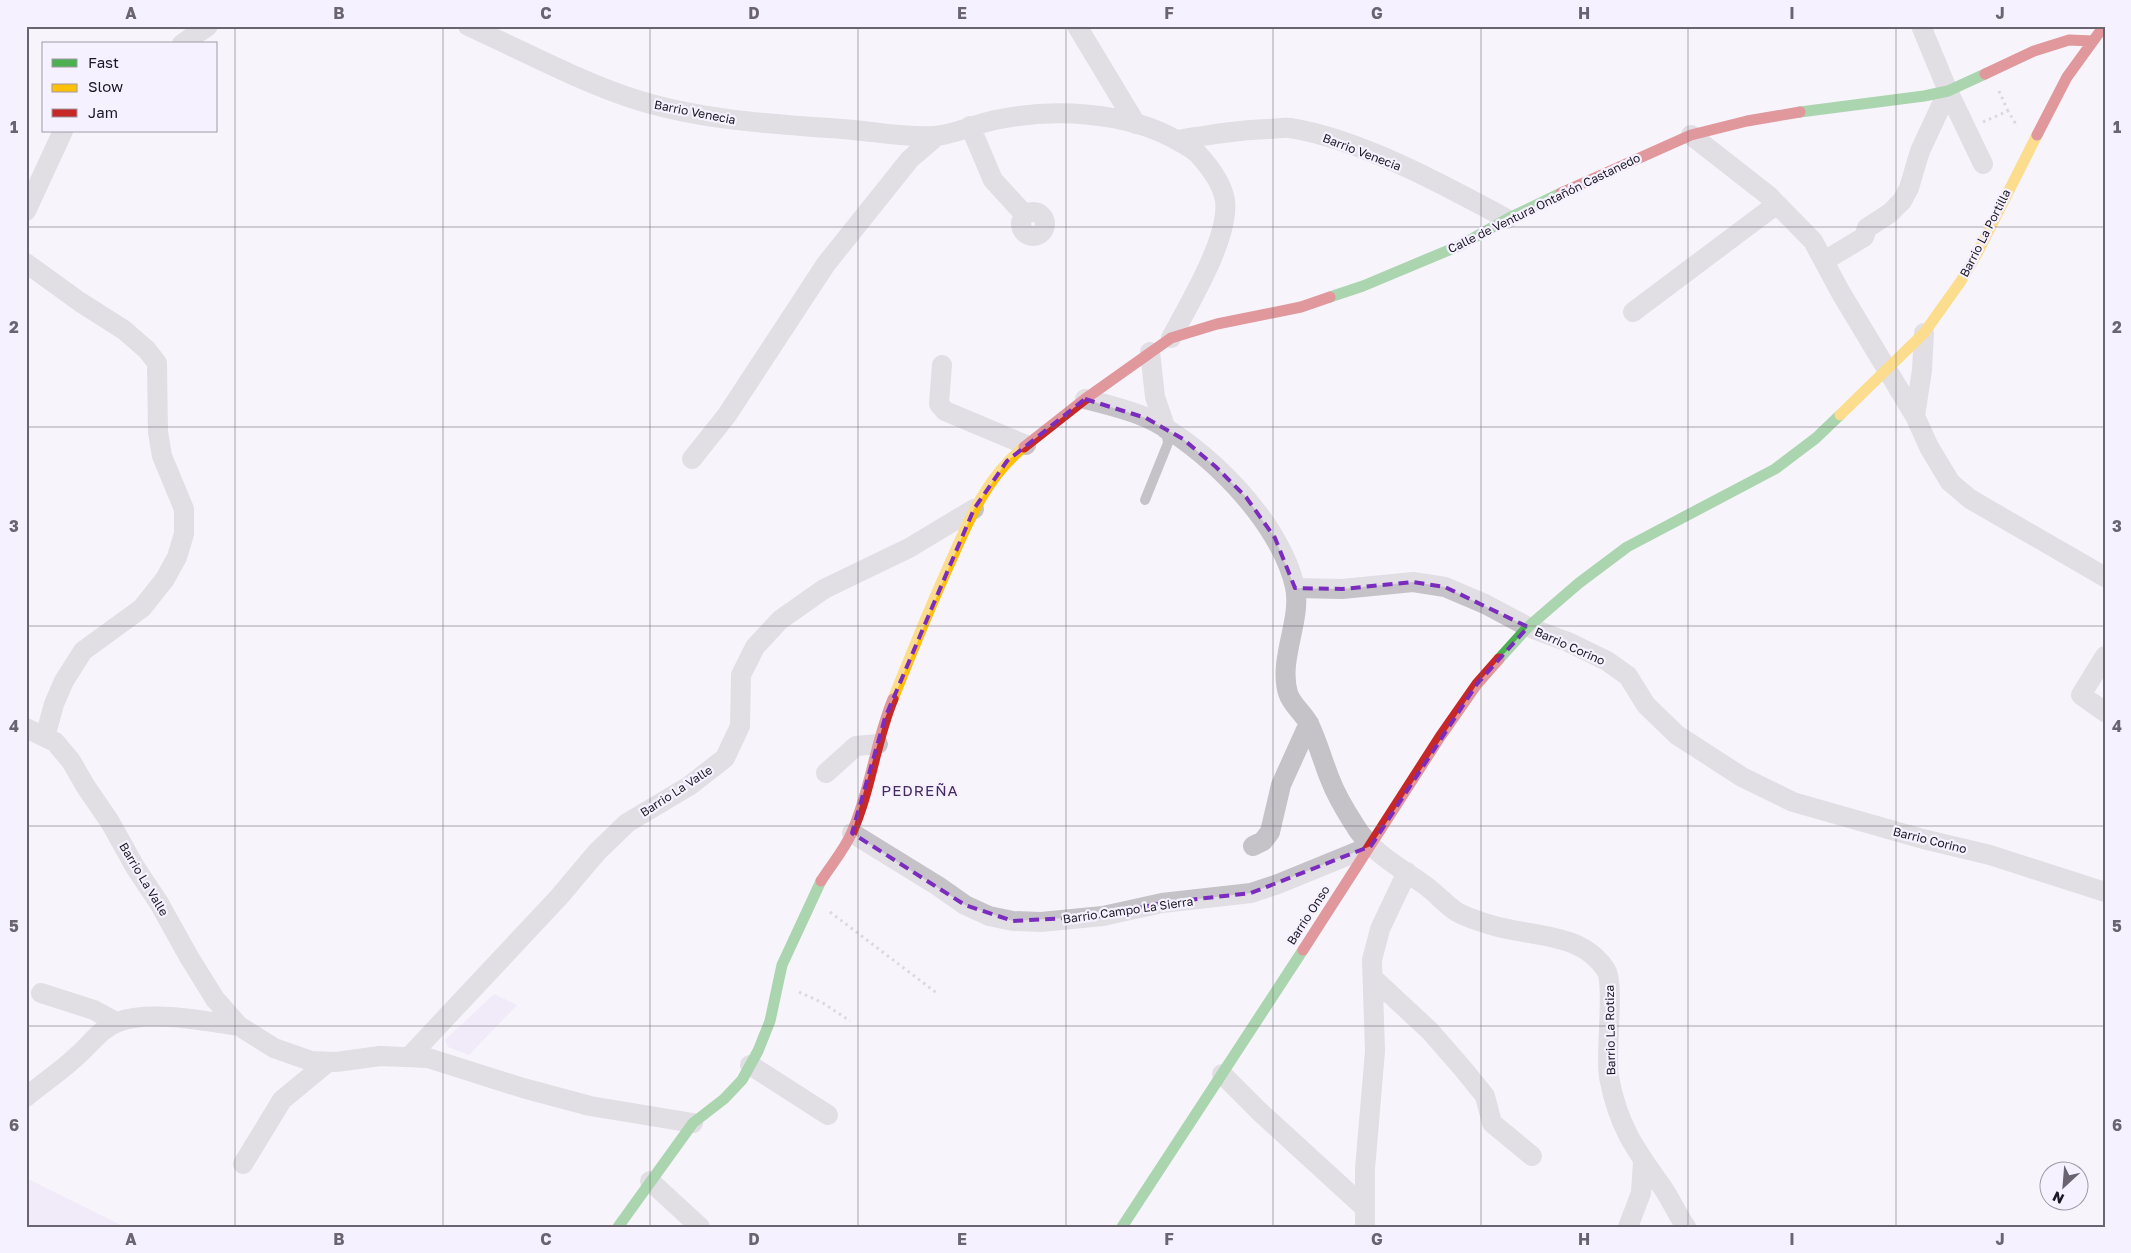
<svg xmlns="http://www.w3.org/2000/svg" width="2131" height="1253" viewBox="0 0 2131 1253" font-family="'Golos Text',sans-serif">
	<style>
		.green { fill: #e8def7 }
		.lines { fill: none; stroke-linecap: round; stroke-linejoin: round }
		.path { stroke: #b8b7bb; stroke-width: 3; stroke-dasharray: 2.5 4; stroke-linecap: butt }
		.lane { stroke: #c5c3c8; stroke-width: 10 }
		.street { stroke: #c5c3c8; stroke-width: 20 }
		.fast { stroke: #4caf50; stroke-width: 11 }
		.slow { stroke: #ffc107; stroke-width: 11 }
		.jam { stroke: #c62828; stroke-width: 11 }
		.marked { fill: none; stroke: #7b2cbf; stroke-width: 4; stroke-dasharray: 10 6; stroke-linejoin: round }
		.grid { fill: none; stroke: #69646f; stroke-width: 1; stroke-opacity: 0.55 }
		.labels { text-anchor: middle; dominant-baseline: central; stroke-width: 4.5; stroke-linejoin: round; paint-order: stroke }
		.street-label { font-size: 12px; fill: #1c1723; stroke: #f6f1fe }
		.quarter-label { font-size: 15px; letter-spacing: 1px; fill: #452963; stroke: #f6f1fe }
		.neatline { fill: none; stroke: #69646f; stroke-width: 2 }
		.grid-label { font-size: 16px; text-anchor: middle; font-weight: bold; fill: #69646f }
	</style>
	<rect width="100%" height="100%" fill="#f7f4fb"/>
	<!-- green -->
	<path class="green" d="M494 994 517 1005 469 1055 448 1047 445 1040Z
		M26 1178 125 1227H26Z"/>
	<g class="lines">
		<!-- path -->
		<path class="path" d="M1999 91 2008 111
			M1983 122 2008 111 2017 126
			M830 912 938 994
			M799 992 823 1003 850 1021"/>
		<!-- lane -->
		<path class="lane" d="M1145 500 1168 443 1166 429"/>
		<!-- street -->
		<path class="street" d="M468 26C521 50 573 78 628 97 696 120 771 124 842 129 873 131 903 138 934 136 954 135 975 124 995 120 1051 108 1127 111 1178 141 1185 145 1193 149 1198 154 1209 166 1222 184 1225 200 1230 237 1189 304 1171 338
			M1077 26 1136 124
			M1921 26 1948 91 1983 164
			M182 44 208 26
			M970 126 993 180 1025 215
			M1691 135 1769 196 1813 241 1841 293 1915 416 1929 447 1950 482 1970 499 2105 577
			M1177 140C1207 135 1237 130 1267 129 1275 129 1283 127 1290 128 1360 139 1444 185 1507 219
			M26 211 63 131
			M1021 224a12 12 0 1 1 24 0a12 12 0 1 1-24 0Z
			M1824 261 1864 237 1867 228 1890 213 1902 201 1909 188 1920 151 1948 91
			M26 263 80 302 124 330 147 350 157 363 158 432 162 456 184 509V534L177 557 165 579 142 608 83 651 64 681 54 704 45 737
			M1633 312 1777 204
			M1150 352 1155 397 1166 429
			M942 365 939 404 945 411 1026 445
			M1085 399C1105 404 1126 409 1145 417 1204 444 1281 522 1295 587 1302 620 1278 659 1288 693 1292 706 1305 714 1310 726 1318 743 1323 762 1330 779 1336 795 1345 810 1354 824 1370 852 1401 868 1426 886 1437 894 1446 905 1457 912 1466 917 1478 921 1488 924 1529 938 1580 930 1606 970 1615 984 1605 1054 1609 1077 1618 1126 1635 1149 1663 1188 1671 1200 1677 1214 1686 1227
			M1915 416 1922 370 1924 333
			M692 459 727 415 826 264 910 159 937 136
			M1295 588 1342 589 1413 582 1445 587 1485 604 1528 627 1568 642 1607 661 1628 676 1646 705 1677 735 1742 777 1793 802 1923 839 1990 855 2105 892
			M2105 656 2081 695 2105 712
			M26 728 55 742 71 761 86 787 110 822 135 867 159 903 189 957 215 999 239 1026 274 1048 311 1061 336 1062 380 1056 428 1058 523 1088 590 1106 693 1123
			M826 773 856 746 878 744
			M852 833 938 886 965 905 989 916 1013 921 1041 922 1103 916 1162 903 1251 893 1278 884 1371 846
			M1253 846 1263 841 1270 832 1281 785 1309 723
			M1373 978 1430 1031 1464 1070 1485 1096 1492 1123 1532 1156
			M41 993 94 1010 116 1022
			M409 1057 559 897 597 852 627 823 689 786 725 758 740 726 741 675 755 647 780 620 824 589 909 548 974 509
			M750 1065 828 1115
			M1222 1074 1260 1112 1365 1208
			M26 1097C43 1083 61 1071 77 1056 90 1045 101 1028 118 1022 150 1010 205 1021 239 1026
			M243 1164 282 1100 328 1062
			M650 1181 700 1227
			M1365 1227V1169L1375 1051 1372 960 1380 929 1407 872
			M1628 1227 1641 1193 1643 1162"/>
		<!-- fast -->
		<path class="fast" d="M1800 112 1924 96 1948 91 1985 74
			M1330 297 1363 286 1461 245 1507 219 1561 193
			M1499 659 1528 627 1579 583 1627 547 1775 469 1816 438 1840 415
			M618 1227 693 1123 724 1099 742 1080 758 1051 770 1021 782 965 821 881
			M1122 1227 1303 950"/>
		<!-- slow -->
		<path class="slow" d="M1840 415 1924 333 1961 281 1978 252 2037 135
			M893 699C911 654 929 609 949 565 968 522 986 477 1024 447"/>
		<!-- jam -->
		<path class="jam" d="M1985 74 2034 51 2069 40 2093 41
			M2037 135 2067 77 2104 26
			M1561 193 1691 135 1747 121 1800 112
			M1024 447 1085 399 1171 338 1217 324 1301 307 1330 297
			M821 881C831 865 845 849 852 832 871 789 875 742 893 699
			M1303 950 1440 737 1477 684 1499 659"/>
	</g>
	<!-- marked area -->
	<path d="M0 0H2131V1253H0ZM1085 399 1146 418 1183 439 1216 467 1246 497 1275 538 1295 588 1342 589 1413 582 1445 587 1528 627 1477 684 1371 846 1251 893 1162 903 1103 916 1013 921 965 905 852 833 885 718 974 509 1007 461Z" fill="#f7f4fb" fill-opacity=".55" fill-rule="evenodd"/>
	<path class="marked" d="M1085 399 1146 418 1183 439 1216 467 1246 497 1275 538 1295 588 1342 589 1413 582 1445 587 1528 627 1477 684 1371 846 1251 893 1162 903 1103 916 1013 921 965 905 852 833 885 718 974 509 1007 461Z"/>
	<!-- grid -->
	<path class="grid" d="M235 26V1227M443 26V1227M650 26V1227M858 26V1227M1066 26V1227M1273 26V1227M1481 26V1227M1688 26V1227M1896 26V1227M26 227H2105M26 427H2105M26 626H2105M26 826H2105M26 1026H2105"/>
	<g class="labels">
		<!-- street labels -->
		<g class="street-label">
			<text transform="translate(695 112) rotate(11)">Barrio Venecia</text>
			<text transform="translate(1362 152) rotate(21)">Barrio Venecia</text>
			<text transform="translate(1544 203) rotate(-26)">Calle de Ventura Ontañón Castanedo</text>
			<text transform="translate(1985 233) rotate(-63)">Barrio La Portilla</text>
			<text transform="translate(1570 646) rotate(24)">Barrio Corino</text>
			<text transform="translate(676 791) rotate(-33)">Barrio La Valle</text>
			<text transform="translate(1930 840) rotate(14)">Barrio Corino</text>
			<text transform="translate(144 879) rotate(59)">Barrio La Valle</text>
			<text transform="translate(1128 910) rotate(-8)">Barrio Campo La Sierra</text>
			<text transform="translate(1308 915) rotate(-57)">Barrio Onso</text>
			<text transform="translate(1610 1030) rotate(-91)">Barrio La Rotiza</text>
		</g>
		<!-- quarter labels -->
		<g class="quarter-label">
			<text x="920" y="790">PEDREÑA</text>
		</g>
	</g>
	<!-- border -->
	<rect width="2131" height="1253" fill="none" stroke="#f6f1fe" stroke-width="55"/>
	<!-- legend -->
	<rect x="42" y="42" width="175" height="90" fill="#f6f1fe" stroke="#9f9aa6"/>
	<rect x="52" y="59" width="25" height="8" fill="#4caf50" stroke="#9f9aa6"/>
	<text x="88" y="68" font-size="15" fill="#1c1723">Fast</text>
	<rect x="52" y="84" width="25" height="8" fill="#ffc107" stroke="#9f9aa6"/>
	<text x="88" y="92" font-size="15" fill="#1c1723">Slow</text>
	<rect x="52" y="109" width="25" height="8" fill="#c62828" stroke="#9f9aa6"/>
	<text x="88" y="118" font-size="15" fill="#1c1723">Jam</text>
	<!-- north arrow -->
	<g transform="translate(2064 1186) rotate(206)"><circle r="24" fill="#f6f1fe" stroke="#9f9aa6"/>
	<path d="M0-4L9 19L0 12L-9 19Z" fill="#69646f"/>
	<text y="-8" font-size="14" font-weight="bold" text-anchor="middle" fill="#1c1723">N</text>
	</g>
	<rect x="28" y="28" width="2076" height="1198" class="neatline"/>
	<g class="grid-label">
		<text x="131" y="19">A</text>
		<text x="339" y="19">B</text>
		<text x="546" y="19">C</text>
		<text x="754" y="19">D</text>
		<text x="962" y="19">E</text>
		<text x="1169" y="19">F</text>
		<text x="1377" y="19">G</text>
		<text x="1584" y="19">H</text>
		<text x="1792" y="19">I</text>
		<text x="2000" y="19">J</text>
		<text x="14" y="133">1</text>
		<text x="2117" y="133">1</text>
		<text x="14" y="333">2</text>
		<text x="2117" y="333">2</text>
		<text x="14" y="532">3</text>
		<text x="2117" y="532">3</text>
		<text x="14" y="732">4</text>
		<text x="2117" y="732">4</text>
		<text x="14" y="932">5</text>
		<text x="2117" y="932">5</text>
		<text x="14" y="1131">6</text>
		<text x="2117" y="1131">6</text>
		<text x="131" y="1245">A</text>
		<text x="339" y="1245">B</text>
		<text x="546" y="1245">C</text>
		<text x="754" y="1245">D</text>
		<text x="962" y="1245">E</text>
		<text x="1169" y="1245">F</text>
		<text x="1377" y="1245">G</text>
		<text x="1584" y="1245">H</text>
		<text x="1792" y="1245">I</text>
		<text x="2000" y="1245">J</text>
	</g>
</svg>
